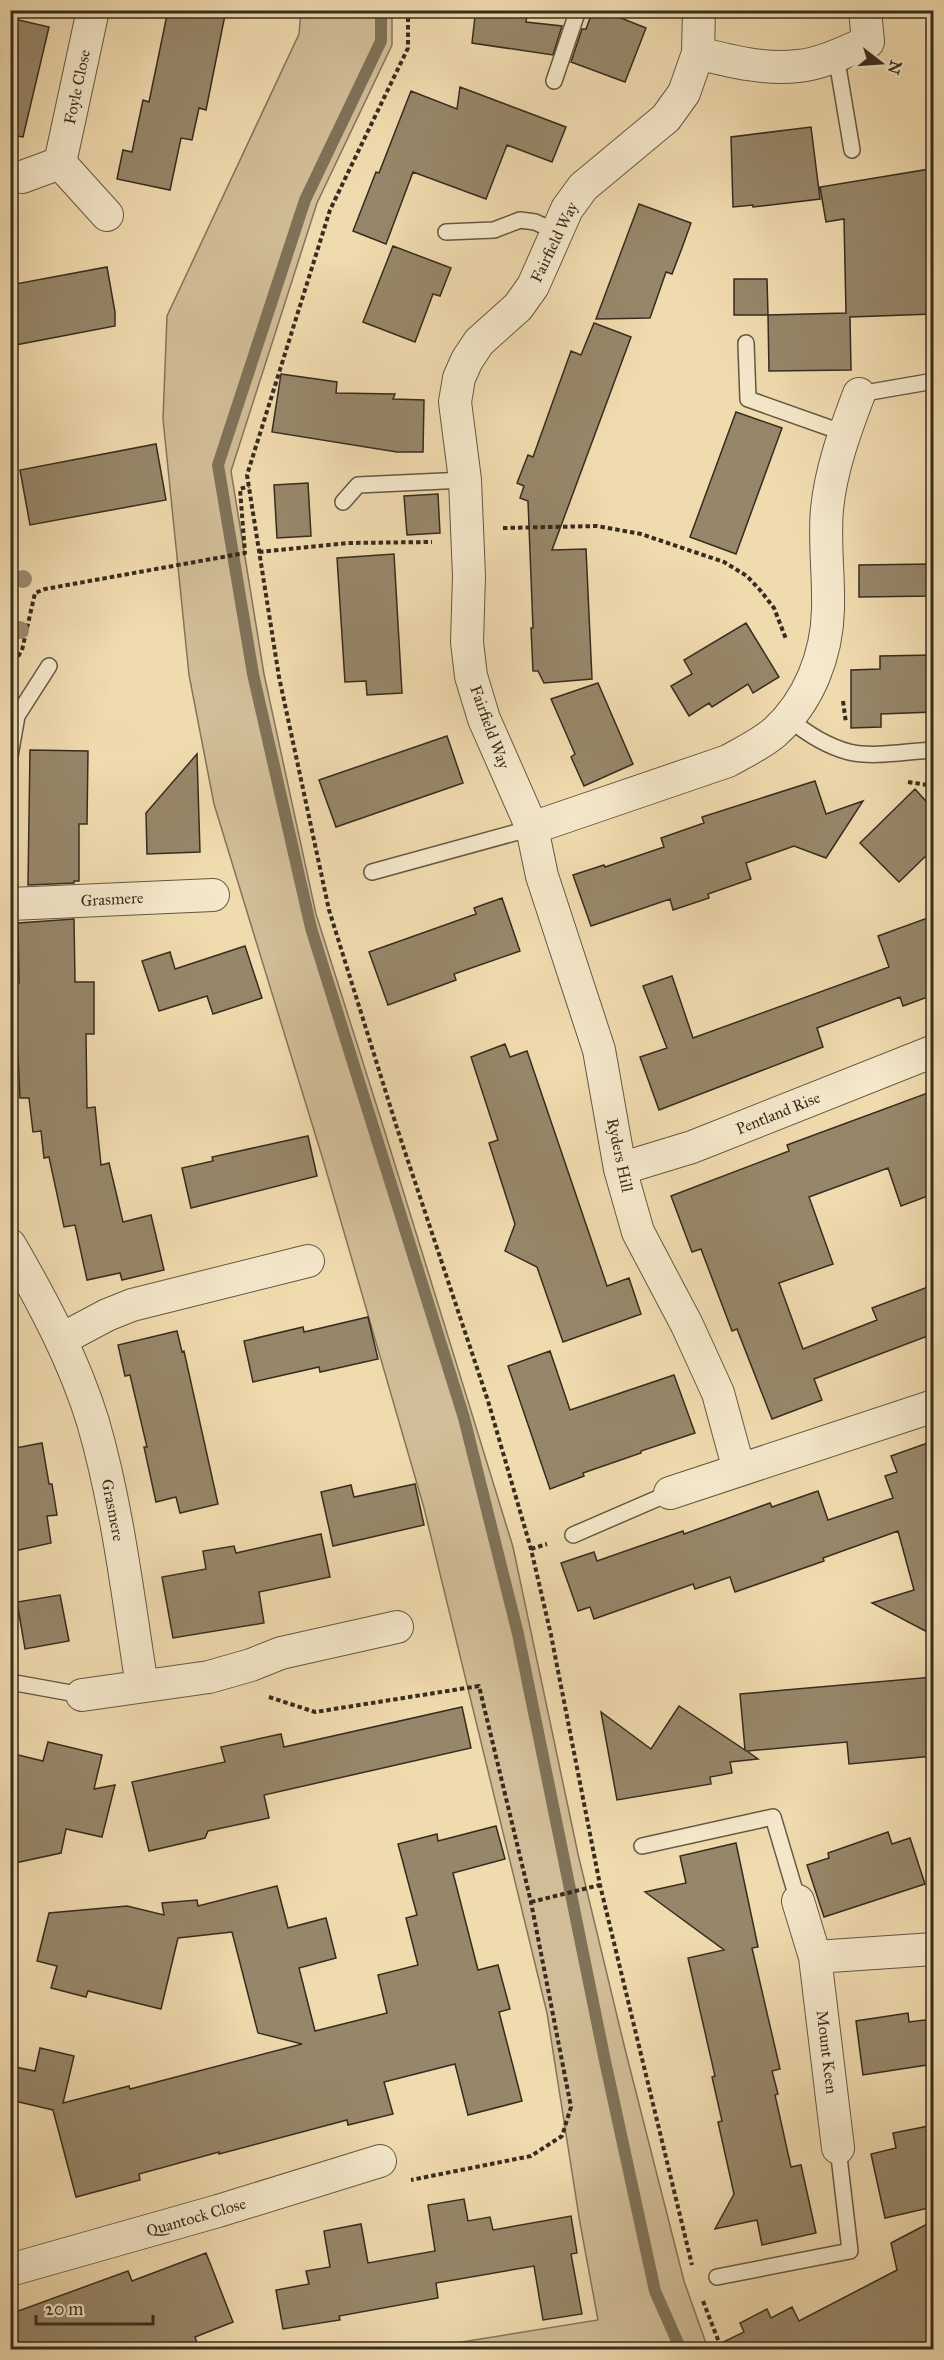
<svg xmlns="http://www.w3.org/2000/svg" width="944" height="2360" viewBox="0 0 944 2360" font-family="'IM FELL Great Primer',serif">
	<style>
		.green { fill: #d1bd97; stroke: #84745b; stroke-width: 1.5 }
		.lines { fill: none; stroke-linecap: round; stroke-linejoin: round }
		.stream { stroke: #807258; stroke-width: 12 }
		.building { fill: #97876a; stroke: #372c1f; stroke-width: 1.5 }
		.service-casing { stroke: #655843; stroke-width: 18 }
		.minor-casing { stroke: #655843; stroke-width: 34 }
		.path { stroke: #372c1f; stroke-width: 4; stroke-dasharray: 4.5 3; stroke-linecap: butt }
		.service { stroke: #f5e8cb; stroke-width: 15 }
		.minor { stroke: #f5e8cb; stroke-width: 32 }
		.tree { fill: #9b8b6d }
		.labels { text-anchor: middle; dominant-baseline: central; stroke-width: 4.5; stroke-linejoin: round; paint-order: stroke }
		.street-label { font-size: 16px; fill: #372c1f; stroke: #f5e8cb }
	</style>
	<rect width="100%" height="100%" fill="#f0dbaf"/>
	<filter id="stains"><feTurbulence type="fractalNoise" baseFrequency=".00333" numOctaves="4"/><feColorMatrix values="0 0 0 0 .2 0 0 0 0 .09 0 0 0 0 .02 0 0 0 .5 -.17"/></filter>
	<radialGradient id="worn" r=".72"><stop offset=".6" stop-color="#630" stop-opacity="0"/><stop offset="1" stop-color="#630" stop-opacity=".3"/></radialGradient>
	<!-- green -->
	<path class="green" d="M301 11H392V45L317 203 231 471 264 674 316 914 384 1129 513 1547 578 1854 625 2049 684 2281 708 2349H418L598 2320 580 2223 547 2013 424 1508 324 1163 214 804 189 675 163 419 167 316 299 34Z"/>
	<g class="lines">
		<!-- stream -->
		<path class="stream" d="M381 10V41L305 200 218 465 253 674 311 928 464 1418 518 1634 605 2061 655 2291 681 2350"/>
	</g>
	<!-- building -->
	<path class="building" d="M168 10H226L206 110 199 108 192 140 181 138 170 190 117 179 123 150 132 152 143 100 149 102Z
		M479 10H528L526 22 562 26 553 55 472 43 475 16H478Z
		M593 10H601L646 28 625 82 571 62 582 29H586Z
		M10 18 49 27 23 137 10 135Z
		M460 87 566 127 552 162 507 145 486 199 413 172 386 244 353 231 376 172 379 173 411 91 457 109Z
		M811 127 820 199 753 207V205L733 207 731 137Z
		M930 169 933 314 850 317 851 370 769 371 768 315 846 313 844 219 826 222 820 187Z
		M639 204 691 223 682 248 672 274 666 272 650 318 596 319Z
		M393 246 451 268 440 296 433 294 415 342 363 322Z
		M107 267 115 312V326L10 346V285Z
		M734 279H767L768 315H734Z
		M594 323 631 337 552 550 586 549 592 679 544 683 538 671H533L531 628H533L528 501 520 498 524 486 517 483 528 455 533 457 571 351 581 355Z
		M281 374 337 382 336 393 395 394 393 399 424 400 423 452H397L272 432Z
		M736 412 782 428 736 554 690 537Z
		M156 444 166 500 30 525 20 470Z
		M308 483 311 536 277 538 274 485Z
		M438 494 440 533 407 535 404 496Z
		M394 554 402 693 367 695 366 681 345 682 337 558Z
		M933 564V596L859 597V565Z
		M746 623 779 677 753 693 748 684 712 707 709 703 689 716 671 686 692 674 684 660Z
		M933 655V712L881 714V727L851 728V670L880 669V656Z
		M598 683 633 764 584 786 571 757 575 754 551 699Z
		M447 736 463 783 336 827 319 780Z
		M30 750 88 751 87 824H79V881H74V883L28 885Z
		M197 754 200 852 147 854 146 813Z
		M815 781 826 814 863 801 826 858 794 846 746 863 751 879 708 894 709 898 673 910 670 899 591 926 573 875 604 865 605 867 664 847 661 838 704 823 702 817Z
		M915 789 933 809V849L899 882 860 843Z
		M502 898 520 951 454 974 456 980 388 1005 369 952 476 914 474 908Z
		M933 916V995L903 1006 900 997 817 1028 823 1047 659 1110 640 1057 667 1048 643 986 672 976 693 1038 889 967 878 936Z
		M74 919 75 982H94V1034H86L87 1108 95 1107 101 1165 109 1163 123 1222 151 1215 164 1270 122 1280 120 1273 87 1280 75 1225 64 1227 49 1157 44 1158 41 1131 33 1132 29 1098H20L16 1014V983H19L18 923Z
		M245 946 262 998 213 1014 207 996 159 1011 142 961 170 952 175 969Z
		M505 1044 510 1057 527 1051 607 1286 629 1278 641 1314 563 1342 537 1267 505 1251 515 1224 489 1143 498 1140 471 1057Z
		M933 1091V1194L901 1206 888 1168 809 1197 833 1264 779 1283 803 1349 877 1320 872 1308 933 1285V1334L814 1379 822 1400 772 1419 737 1329 732 1331 701 1249 692 1252 671 1196 789 1151 787 1145Z
		M308 1136 317 1176 191 1208 182 1168 213 1161 212 1157Z
		M368 1317 378 1359 320 1372 319 1367 253 1382 244 1341 303 1327 304 1332Z
		M177 1331 182 1352 184 1351 218 1504 180 1513 176 1497 156 1502 144 1447H147L130 1375 125 1376 118 1345Z
		M550 1351 570 1410 674 1375 695 1433 641 1451V1453L583 1473 584 1476 550 1489 508 1366Z
		M933 1441V1635L872 1603 914 1590 898 1531 823 1558 824 1561 735 1592 730 1577 695 1589 693 1584 594 1619 590 1607 578 1611 561 1563 594 1552 597 1561 683 1531 684 1534 770 1503 772 1507 818 1491 828 1520 893 1498 885 1476 897 1472 891 1456Z
		M42 1443 49 1484H52L57 1515 47 1516 51 1543 10 1552V1449Z
		M415 1484 424 1525 333 1546 321 1492 351 1485 354 1497Z
		M321 1534 330 1577 259 1592 264 1623 173 1638 162 1577 206 1569 203 1551 234 1546 236 1553Z
		M60 1595 69 1641 25 1649 17 1602Z
		M933 1677V1756L849 1764 847 1742 747 1751 758 1759 730 1762 732 1773 710 1777 711 1784 617 1800 601 1712 651 1749 679 1706 745 1750 740 1694Z
		M462 1707 471 1748 264 1795 269 1818 208 1831 205 1838 149 1851 132 1782 225 1762 221 1747 281 1734 284 1747Z
		M48 1742 102 1755 94 1789 115 1785 102 1837 66 1829 61 1853 10 1864V1753L43 1761Z
		M496 1826 505 1859 453 1873 478 1970 498 1965 510 2009 499 2012 522 2101 468 2115 455 2064 384 2082 393 2114 348 2125 347 2120 219 2154V2152L139 2174 140 2180 76 2197 53 2110 10 2100V2066L35 2071 40 2048 74 2056 63 2103 129 2086 130 2089 302 2044 258 2033 232 1932 178 1938 161 2009 88 1991 86 1997 51 1988 57 1966 37 1961 49 1913 127 1906 164 1915 162 1903 197 1900 198 1906 277 1886 288 1928 326 1918 336 1958 299 1968 315 2031 387 2013 378 1975 418 1965 406 1918 417 1915 398 1844 437 1834 438 1841Z
		M888 1832 892 1844 910 1838 925 1884 824 1917 807 1865 829 1858 828 1853Z
		M736 1843 758 1947 752 1948 780 2069 772 2071 778 2094 775 2095 791 2167 801 2165 816 2233 762 2245 757 2220 715 2229 734 2194 718 2122 722 2121 712 2077 715 2076 688 1958 724 1950 645 1892 686 1883 680 1856Z
		M908 2013 909 2022 933 2019V2064L863 2075 856 2021Z
		M929 2126 933 2148V2207L885 2218 871 2154 896 2148 893 2133Z
		M464 2199 468 2221 490 2217 493 2230 571 2216 577 2253 571 2254 582 2314 543 2320 534 2266 436 2283 438 2298 339 2316 340 2320 283 2329 276 2290 309 2284 306 2271 330 2267 324 2231 361 2224 368 2263 435 2251 428 2205Z
		M933 2221V2344L920 2349H709L744 2332 740 2323 767 2309 771 2318 792 2307 799 2321 897 2270 891 2243Z
		M206 2253 233 2322 195 2337 199 2349H10V2314L128 2271 132 2281Z"/>
	<g class="lines">
		<defs>
			<path id="service" d="M836 55 852 150
				M554 81 578 10
				M446 232 494 230 520 220 535 222 557 232
				M746 343 748 399 844 433
				M859 394 934 381
				M343 502 358 485 465 480
				M788 718C806 733 826 746 849 752 875 758 907 751 934 750
				M10 756 17 716 49 666
				M372 872 532 828
				M573 1535 670 1493
				M10 1682 82 1695
				M642 1846 773 1817 798 1901
				M717 2277 850 2251 838 2148"/>
			<path id="minor" d="M93 10 60 163 107 215
				M699 10 698 53 684 93 666 118 583 187 567 209 533 286 518 307 479 342 467 360 459 378 455 402 465 480 469 576 467 642 471 676 484 719 532 828 728 761C744 752 761 744 775 732 809 701 827 655 828 609 829 576 824 542 827 509 831 469 845 431 859 394
				M698 53C730 61 764 70 798 66 822 64 847 51 868 42L865 10
				M22 177 60 163
				M532 828 542 876 599 1050 620 1169 638 1232 687 1325 718 1393 739 1470
				M10 904 213 895
				M620 1169 692 1147 934 1051
				M10 1245C43 1302 74 1360 93 1422 118 1508 128 1598 142 1686
				M62 1339 107 1315 132 1305 308 1261
				M670 1493 934 1406
				M82 1695 209 1677 251 1665 281 1653 397 1627
				M798 1901 815 1957 838 2148
				M815 1957 934 1949
				M10 2270 218 2211 380 2161"/>
		</defs>
		<!-- service casing -->
		<use href="#service" class="service-casing"/>
		<!-- minor casing -->
		<use href="#minor" class="minor-casing"/>
		<!-- path -->
		<path class="path" d="M408 10V48L330 210 247 475 279 677 329 910 397 1128 488 1401 531 1549 551 1635 600 1885 692 2265
			M10 411H11
			M503 528 597 526 641 534 724 562 747 576 760 590 774 608 786 639
			M259 552 348 543 432 542
			M10 669 22 650 35 593 45 589 245 553 240 489 249 486
			M843 701 846 723
			M908 782 934 786
			M531 1549 547 1544
			M269 1697 315 1712 479 1686 531 1902 571 2107 562 2136 531 2156 411 2180
			M531 1902 600 1885
			M703 2301 722 2350"/>
		<!-- service -->
		<use href="#service" class="service"/>
		<!-- minor -->
		<use href="#minor" class="minor"/>
	</g>
	<!-- trees -->
	<g class="tree">
		<circle cx="23" cy="579" r="9"/>
		<circle cx="20" cy="630" r="9"/>
	</g>
	<g class="labels">
		<!-- street labels -->
		<g class="street-label">
			<text transform="translate(77 87) rotate(-78)">Foyle Close</text>
			<text transform="translate(554 242) rotate(-64)">Fairfield Way</text>
			<text transform="translate(490 727) rotate(70)">Fairfield Way</text>
			<text transform="translate(112 899) rotate(-3)">Grasmere</text>
			<text transform="translate(778 1113) rotate(-22)">Pentland Rise</text>
			<text transform="translate(620 1155) rotate(78)">Ryders Hill</text>
			<text transform="translate(113 1510) rotate(79)">Grasmere</text>
			<text transform="translate(827 2052) rotate(83)">Mount Keen</text>
			<text transform="translate(196 2217) rotate(-16)">Quantock Close</text>
		</g>
	</g>
	<!-- margin -->
	<rect width="944" height="2360" fill="none" stroke="#f0dbaf" stroke-width="36"/>
	<rect x="12" y="12" width="920" height="2336" fill="none" stroke="#372c1f" stroke-width="3"/>
	<rect x="18" y="18" width="908" height="2324" fill="none" stroke="#372c1f" stroke-width="1.5"/>
	<!-- north arrow -->
	<g transform="translate(881 63) rotate(107)" stroke="#f5e8cb" stroke-width="4.5" paint-order="stroke">
	<path d="M0-4.5L10 22L0 15L-10 22Z" fill="#372c1f"/>
	<text y="-9" font-size="16" font-weight="bold" text-anchor="middle" fill="#372c1f">N</text>
	</g>
	<!-- scale -->
	<path d="M36 2315v9h117v-9" fill="none" stroke="#372c1f" stroke-width="3"/>
	<text x="45" y="2315" font-size="18" fill="#372c1f" stroke="#f5e8cb" stroke-width="4.5" paint-order="stroke">20 m</text>
	<rect width="100%" height="100%" filter="url(#stains)"/>
	<rect width="100%" height="100%" fill="url(#worn)"/>
</svg>
